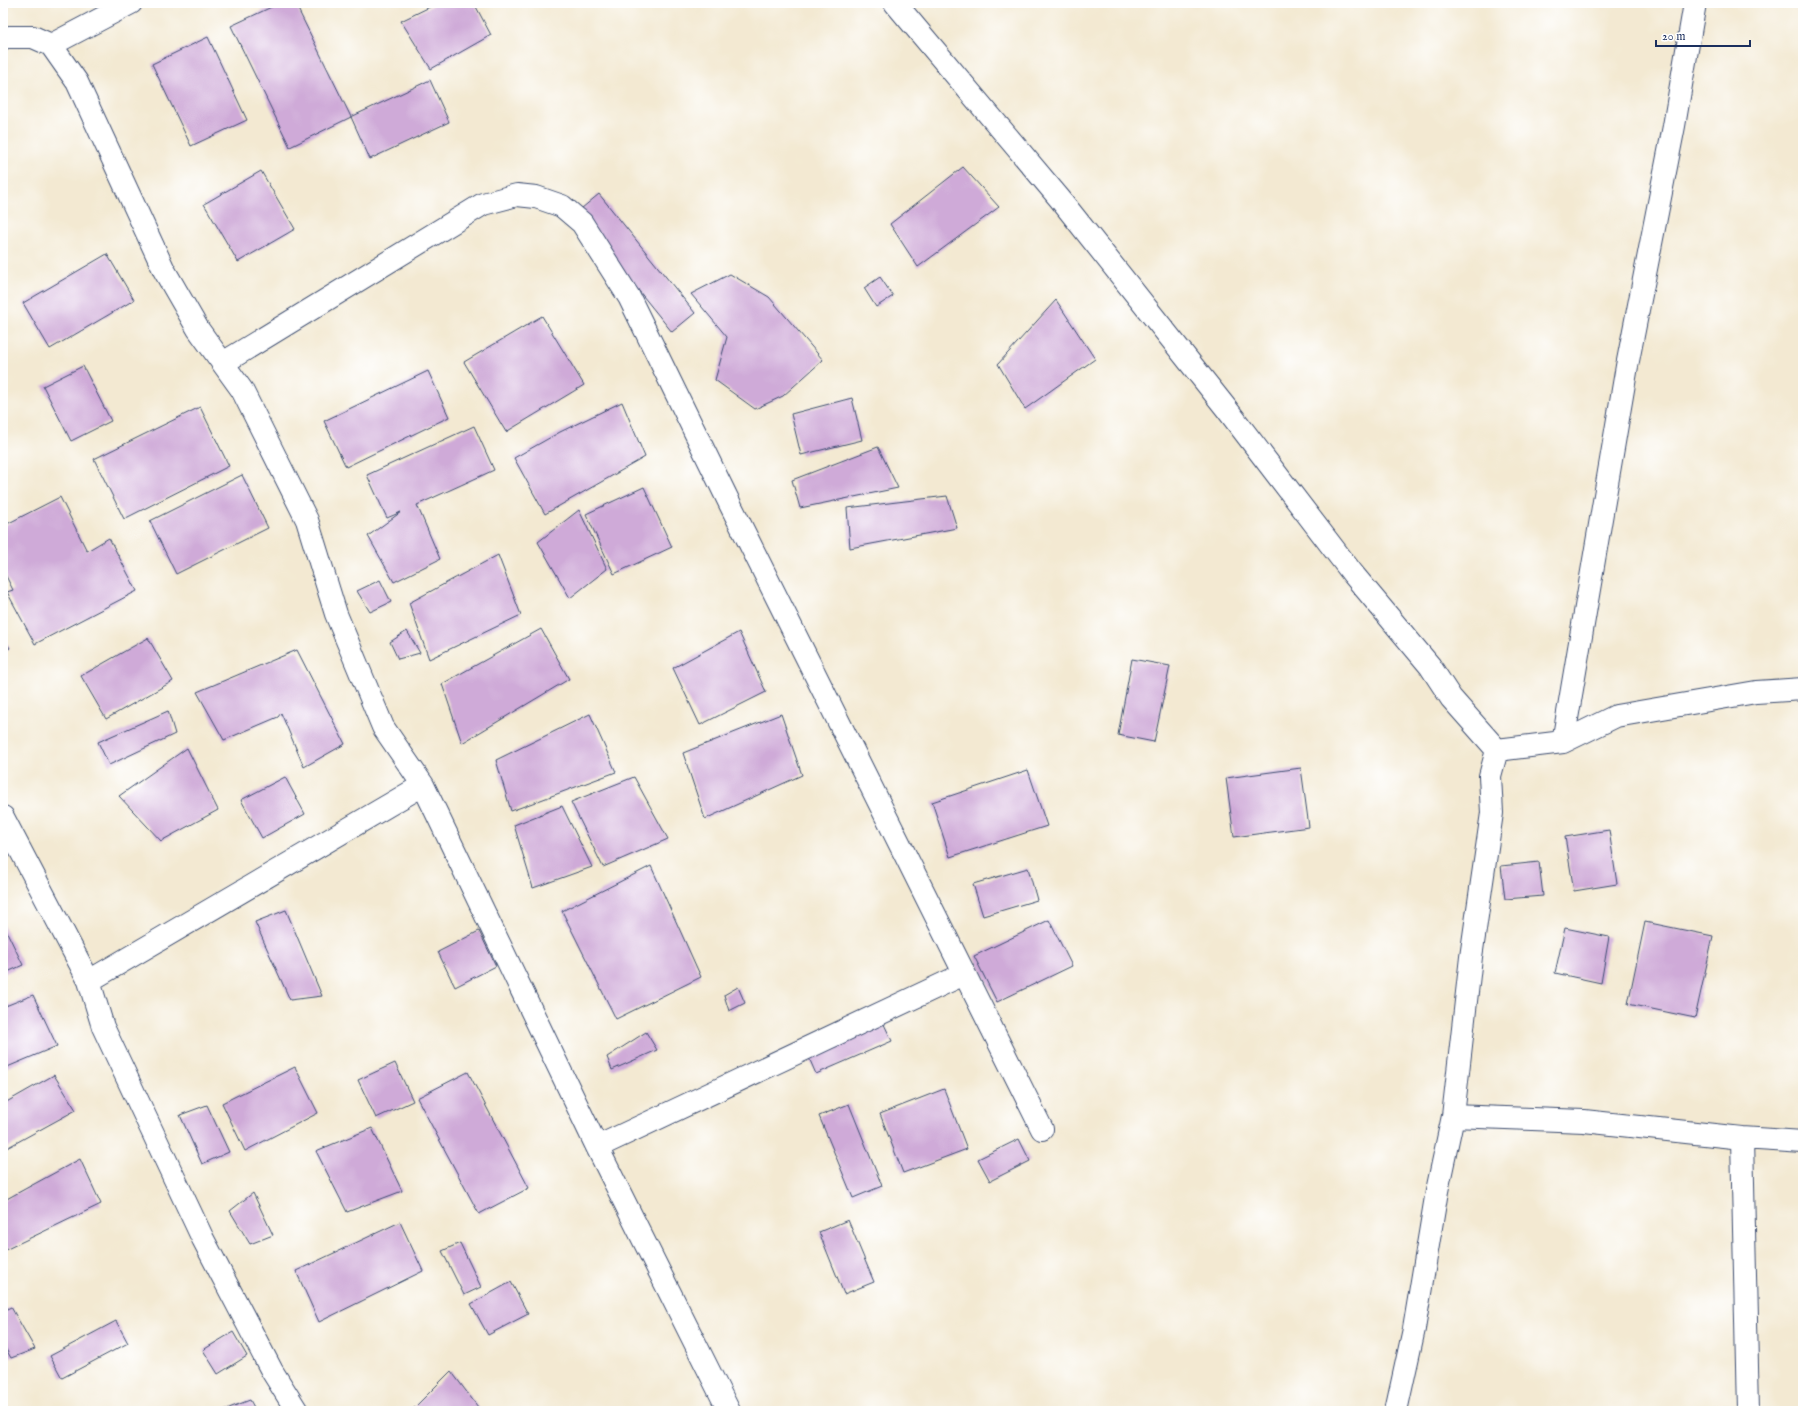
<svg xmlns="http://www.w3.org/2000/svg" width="1806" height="1414" viewBox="0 0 1806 1414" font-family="'IM FELL English',serif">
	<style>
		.building { fill: #cfaad8 }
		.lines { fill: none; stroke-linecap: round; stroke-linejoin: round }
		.minor-casing { stroke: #3b4b6f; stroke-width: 24 }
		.minor { stroke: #fff; stroke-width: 22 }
	</style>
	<rect width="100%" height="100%" fill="#fff"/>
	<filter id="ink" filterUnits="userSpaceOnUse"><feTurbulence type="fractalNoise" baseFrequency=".025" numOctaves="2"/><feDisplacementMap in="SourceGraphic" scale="8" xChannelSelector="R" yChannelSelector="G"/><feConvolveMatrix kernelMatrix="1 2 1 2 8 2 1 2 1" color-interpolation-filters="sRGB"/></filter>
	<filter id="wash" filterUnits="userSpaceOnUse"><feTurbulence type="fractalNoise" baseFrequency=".012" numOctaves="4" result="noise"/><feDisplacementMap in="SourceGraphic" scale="16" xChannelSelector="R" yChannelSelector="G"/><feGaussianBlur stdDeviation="0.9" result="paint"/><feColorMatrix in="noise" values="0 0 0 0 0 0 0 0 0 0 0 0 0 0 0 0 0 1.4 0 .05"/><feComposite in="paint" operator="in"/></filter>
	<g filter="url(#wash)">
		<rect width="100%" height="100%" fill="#f3e9d2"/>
		<g id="blocks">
			<!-- building -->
			<path class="building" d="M280 3H295L351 117 290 147 231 26Z
				M438 3H474L491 35 431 69 401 21Z
				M208 37 247 120 191 146 152 64Z
				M430 80 449 122 370 159 351 117Z
				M963 167 999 207 918 267 890 224Z
				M261 171 295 229 238 262 204 204Z
				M599 194 695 313 672 332 576 213Z
				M107 254 134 300 50 349 23 303Z
				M730 274 769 297 823 360 783 396 755 409 715 380 727 337 691 294Z
				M880 277 893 296 876 307 864 288Z
				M1056 300 1095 359 1025 409 998 364Z
				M542 316 584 385 506 432 464 362Z
				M83 366 111 421 71 441 43 386Z
				M428 371 449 417 346 467 324 421Z
				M852 398 862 440 801 455 791 414Z
				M622 402 645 457 545 514 514 458 560 432Z
				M200 407 229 466 124 519 94 459Z
				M474 426 494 470 417 505 440 559 394 582 368 536 401 512 387 518 367 475Z
				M878 447 898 488 800 508 792 480Z
				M242 475 268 528 176 574 150 521Z
				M644 487 672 547 614 574 586 514Z
				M947 496 957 528 850 548 847 508Z
				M60 497 87 551 109 538 137 591 35 644 7 592 13 590 3 570V526Z
				M579 510 607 569 570 598 538 542Z
				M498 555 521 615 429 659 409 603Z
				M380 580 391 602 370 612 357 591Z
				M541 629 569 679 462 743 442 684Z
				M407 631 420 653 398 659 390 642Z
				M739 632 766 692 700 725 673 668Z
				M3 638 10 648 3 653Z
				M148 638 173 681 106 719 81 676Z
				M297 650 345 744 304 767 281 713 278 717 224 740 197 692Z
				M1132 659 1170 666 1154 742 1118 735Z
				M168 711 175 734 109 765 98 742Z
				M590 714 616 772 511 811 496 760Z
				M781 714 802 775 705 819 683 753Z
				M187 748 218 810 161 841 119 796Z
				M1301 768 1309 827 1234 837 1226 778Z
				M1028 770 1047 826 950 857 932 802Z
				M285 777 305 814 262 838 241 800Z
				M634 777 668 839 603 867 571 802Z
				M562 806 592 867 533 888 514 825Z
				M1609 830 1617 884 1574 891 1565 837Z
				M1539 862 1543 896 1505 899 1501 866Z
				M651 866 701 977 616 1019 562 911Z
				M1028 868 1037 900 983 916 973 884Z
				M286 910 322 996 290 1000 255 922Z
				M1049 920 1072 966 997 1002 974 956Z
				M1645 922 1713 936 1695 1018 1628 1004Z
				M3 924 23 965 3 974Z
				M1565 928 1609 937 1601 983 1555 973Z
				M479 931 496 966 455 987 438 952Z
				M738 987 745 1003 729 1011 724 995Z
				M33 995 57 1046 5 1068 3 1065V1007Z
				M881 1018 892 1041 816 1074 806 1051Z
				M646 1032 657 1050 612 1070 607 1057Z
				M395 1063 413 1101 376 1118 358 1080Z
				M295 1067 318 1113 245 1151 222 1103Z
				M468 1072 529 1188 479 1214 417 1098Z
				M54 1075 76 1110 3 1150V1104Z
				M944 1089 967 1149 903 1173 880 1114Z
				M849 1104 882 1186 853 1198 819 1116Z
				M207 1105 229 1152 202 1164 180 1115Z
				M372 1128 402 1191 347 1212 316 1151Z
				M1019 1139 1030 1161 990 1181 978 1159Z
				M80 1159 101 1204 3 1251V1201Z
				M253 1193 273 1235 250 1244 230 1211Z
				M848 1220 874 1282 844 1294 819 1232Z
				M400 1222 423 1271 319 1322 296 1271Z
				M460 1243 481 1287 464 1295 442 1251Z
				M511 1282 528 1314 488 1335 471 1304Z
				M11 1307 35 1349 11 1358 3 1344V1311Z
				M116 1321 128 1343 62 1378 50 1356Z
				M233 1332 247 1356 218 1374 203 1350Z
				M451 1371 481 1411H411Z
				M250 1400 256 1411H221Z"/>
		</g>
	</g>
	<g filter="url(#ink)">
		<use href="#blocks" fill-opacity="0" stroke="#3b4b6f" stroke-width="1"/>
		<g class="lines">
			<defs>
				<path id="minor" d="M895 3 1060 199 1226 408 1353 574 1430 666 1451 698 1497 750
					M3 38 9 37H33L51 45 77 82 164 270 198 329 242 390 307 520 336 614 383 727 423 785 597 1147 729 1411
					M51 45 131 3
					M223 363 483 204 517 195 536 197 562 206 582 223 629 297 730 504 1042 1129
					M1563 742 1627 366 1674 126 1695 3
					M1497 750 1563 742 1616 716 1756 692 1803 689
					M3 817 89 981 103 1027 203 1239 272 1371 297 1411
					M89 981 423 785
					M1453 1116 1584 1121 1742 1138 1803 1142
					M1742 1138 1748 1411
					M597 1147 964 974
					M1396 1411 1414 1329 1437 1191 1453 1116 1471 957 1492 813 1490 776 1497 750"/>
			</defs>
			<!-- minor casing -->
			<use href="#minor" class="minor-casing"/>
			<!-- minor -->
			<use href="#minor" class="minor"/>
		</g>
	</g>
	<!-- margin -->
	<rect width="1806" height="1414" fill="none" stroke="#fff" stroke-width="16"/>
	<!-- scale -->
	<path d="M1656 40v6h94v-6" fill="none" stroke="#1b2f5e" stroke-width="2"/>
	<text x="1662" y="40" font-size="12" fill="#1b2f5e" stroke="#ffffff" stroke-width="3" paint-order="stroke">20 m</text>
</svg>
